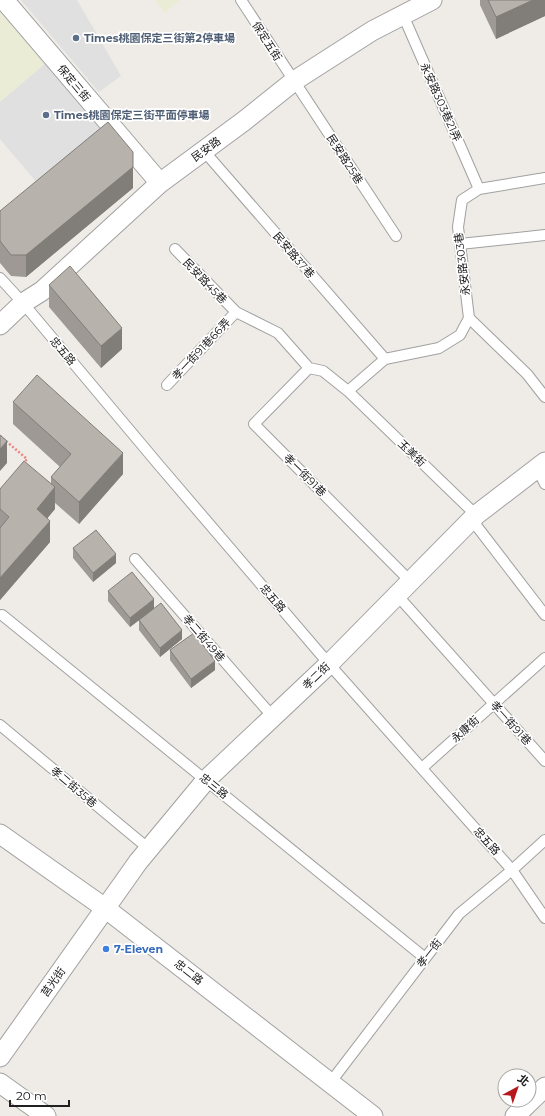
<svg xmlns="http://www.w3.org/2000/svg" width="545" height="1116" viewBox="0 0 545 1116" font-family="Montserrat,'Noto Sans TC',sans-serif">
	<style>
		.farmland { fill: #ebecd5 }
		.parking { fill: #e0e0e0 }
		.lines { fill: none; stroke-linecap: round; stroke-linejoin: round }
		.lane-casing { stroke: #a1a1a1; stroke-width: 12 }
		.street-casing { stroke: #a1a1a1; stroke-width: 21 }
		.path { stroke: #ea867e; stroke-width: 2.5; stroke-dasharray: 2 2; stroke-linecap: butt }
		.lane { stroke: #fff; stroke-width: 10 }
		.street { stroke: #fff; stroke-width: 19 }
		.wall { fill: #9e9995 }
		.shaded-wall { fill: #817d79 }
		.building { fill: #b8b2ad; stroke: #817d79 }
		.service-dot { fill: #5c6f8a; stroke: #fff; stroke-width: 1.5 }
		.shop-dot { fill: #3f7fe0; stroke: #fff; stroke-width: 1.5 }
		.labels { text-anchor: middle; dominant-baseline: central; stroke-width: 3.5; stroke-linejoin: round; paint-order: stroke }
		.service-label { font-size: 11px; font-weight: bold; fill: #4e5e75; stroke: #fff; text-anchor: start }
		.street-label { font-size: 11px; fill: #202020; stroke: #fff }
		.shop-label { font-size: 11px; font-weight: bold; fill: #366cbe; stroke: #fff; text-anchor: start }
	</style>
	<rect width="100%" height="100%" fill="#efece7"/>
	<!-- farmland -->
	<path class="farmland" d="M155 0H180L164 13Z
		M0 6 47 62 0 102Z"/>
	<!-- parking -->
	<path class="parking" d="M21 0H77L121 76 99 92Z
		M47 62 104 128 38 184 0 139V102Z"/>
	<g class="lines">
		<defs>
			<path id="lane" d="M241 0 396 236
				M403 15 479 189
				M204 151 385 359
				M460 244 545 235
				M175 249 236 312 278 333 309 368
				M0 278 23 303 158 464 329 664 512 870 545 918
				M469 318 527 374 545 397
				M309 368 254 424 410 581
				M309 368 323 371 348 391 476 515
				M167 385 236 312
				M348 391 385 359 439 348 460 335 469 318 458 227 462 200 479 189 545 178
				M537 468 545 484
				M472 520 545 615
				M135 559 273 717
				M397 595 545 761
				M2 615 425 958
				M0 725 149 849
				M422 768 545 658
				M330 1083 459 914 512 870 545 840"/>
			<path id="street" d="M4 0 160 183
				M0 325 23 303 42 291 160 183 244 121 294 81 372 31 432 0
				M0 834 105 908 373 1116
				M0 1057 138 862 206 780 329 664 476 515 545 462
				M0 1083 46 1116
				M515 1116 545 1087"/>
		</defs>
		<!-- lane casing -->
		<use href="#lane" class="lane-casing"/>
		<!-- street casing -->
		<use href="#street" class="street-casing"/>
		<!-- path -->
		<path class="path" d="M0 436 27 459 23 464"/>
		<!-- lane -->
		<use href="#lane" class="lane"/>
		<!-- street -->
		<use href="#street" class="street"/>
	</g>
	<!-- wall -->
	<path class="wall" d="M480 0H545V16L496 39 480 5Z
		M133 174V188L26 277 11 276 0 263V211Z
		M49 285 122 349 101 368 49 307Z
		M13 402 123 474 79 524 55 503V509L47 518 50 542 0 600V489L51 483V477L60 467 13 424Z
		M73 548 116 563 93 582 73 558Z
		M108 591 154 609 182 639 160 657 139 630V620L152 610 130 627 108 601Z
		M170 650 215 670 191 688 170 660Z"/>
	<!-- shaded-wall -->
	<path class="shaded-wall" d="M533 0H545V16L496 39V17Z
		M133 152V188L26 277V255Z
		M122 328V349L101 368V346Z
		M7 441V463L0 471V449Z
		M123 453V474L79 524V502Z
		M55 487V509L37 531V509Z
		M50 521V542L0 600V578Z
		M116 554V563L93 582V573Z
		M154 599V609L130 627V618Z
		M182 630V639L160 657V648Z
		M215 661V670L191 688V679Z"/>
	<!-- building -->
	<path class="building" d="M488 0H533L496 17Z
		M108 122 133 152V167L26 255H11L0 241V211Z
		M70 266 122 328 101 346 49 285Z
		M37 375 123 453 79 502 51 477 71 454 13 402Z
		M0 435 7 441 0 449Z
		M24 461 55 487 37 509 50 521 0 578V528L9 517 0 509V489Z
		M96 530 116 554 93 573 73 548Z
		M132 572 154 599 130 618 108 591Z
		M161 603 182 630 160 648 139 620Z
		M194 633 215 661 191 679 170 650Z"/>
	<!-- markers -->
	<g class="service-dot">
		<circle cx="76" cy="38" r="4"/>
		<circle cx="46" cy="115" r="4"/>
	</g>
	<circle class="shop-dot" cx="106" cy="949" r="4"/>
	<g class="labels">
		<!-- service labels -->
		<g class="service-label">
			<text x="84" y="38">Times桃園保定三街第2停車場</text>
			<text x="54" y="115">Times桃園保定三街平面停車場</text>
		</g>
		<!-- street labels -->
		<g class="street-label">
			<text transform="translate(267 41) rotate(57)">保定五街</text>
			<text transform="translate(74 83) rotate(50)">保定三街</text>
			<text transform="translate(441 102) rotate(66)">永安路303巷21弄</text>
			<text transform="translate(206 149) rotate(-36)">民安路</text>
			<text transform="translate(345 159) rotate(57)">民安路25巷</text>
			<text transform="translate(294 255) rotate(49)">民安路37巷</text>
			<text transform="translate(462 264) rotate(-97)">永安路303巷</text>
			<text transform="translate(205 281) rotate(46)">民安路45巷</text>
			<text transform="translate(201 349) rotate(-47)">孝一街91巷66弄</text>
			<text transform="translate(63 351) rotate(50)">忠五路</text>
			<text transform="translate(412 453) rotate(44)">玉美街</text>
			<text transform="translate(305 475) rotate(45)">孝一街91巷</text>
			<text transform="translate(273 598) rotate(49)">忠五路</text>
			<text transform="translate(204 638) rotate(49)">孝二街49巷</text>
			<text transform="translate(316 676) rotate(-44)">孝二街</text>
			<text transform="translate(511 723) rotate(48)">孝一街91巷</text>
			<text transform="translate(465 729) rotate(-42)">永康街</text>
			<text transform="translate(214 786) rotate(39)">忠三路</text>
			<text transform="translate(74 787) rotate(40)">孝二街35巷</text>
			<text transform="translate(487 841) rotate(48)">忠五路</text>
			<text transform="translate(429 953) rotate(-52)">孝一街</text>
			<text transform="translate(189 972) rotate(38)">忠二路</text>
			<text transform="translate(53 982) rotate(-55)">莒光街</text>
		</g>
		<!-- shop labels -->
		<g class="shop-label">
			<text x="114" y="949">7-Eleven</text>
		</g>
	</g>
	<!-- north arrow -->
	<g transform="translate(517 1088) rotate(40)"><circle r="19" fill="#ffffff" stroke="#a6a6a6"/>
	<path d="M0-3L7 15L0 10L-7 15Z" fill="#b8171c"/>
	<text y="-6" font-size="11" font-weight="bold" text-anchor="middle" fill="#202020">北</text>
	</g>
	<!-- scale -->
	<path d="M10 1100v6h59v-6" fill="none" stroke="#202020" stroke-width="2"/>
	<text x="16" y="1100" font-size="12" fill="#202020" stroke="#ffffff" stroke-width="3" paint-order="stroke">20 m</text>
</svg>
